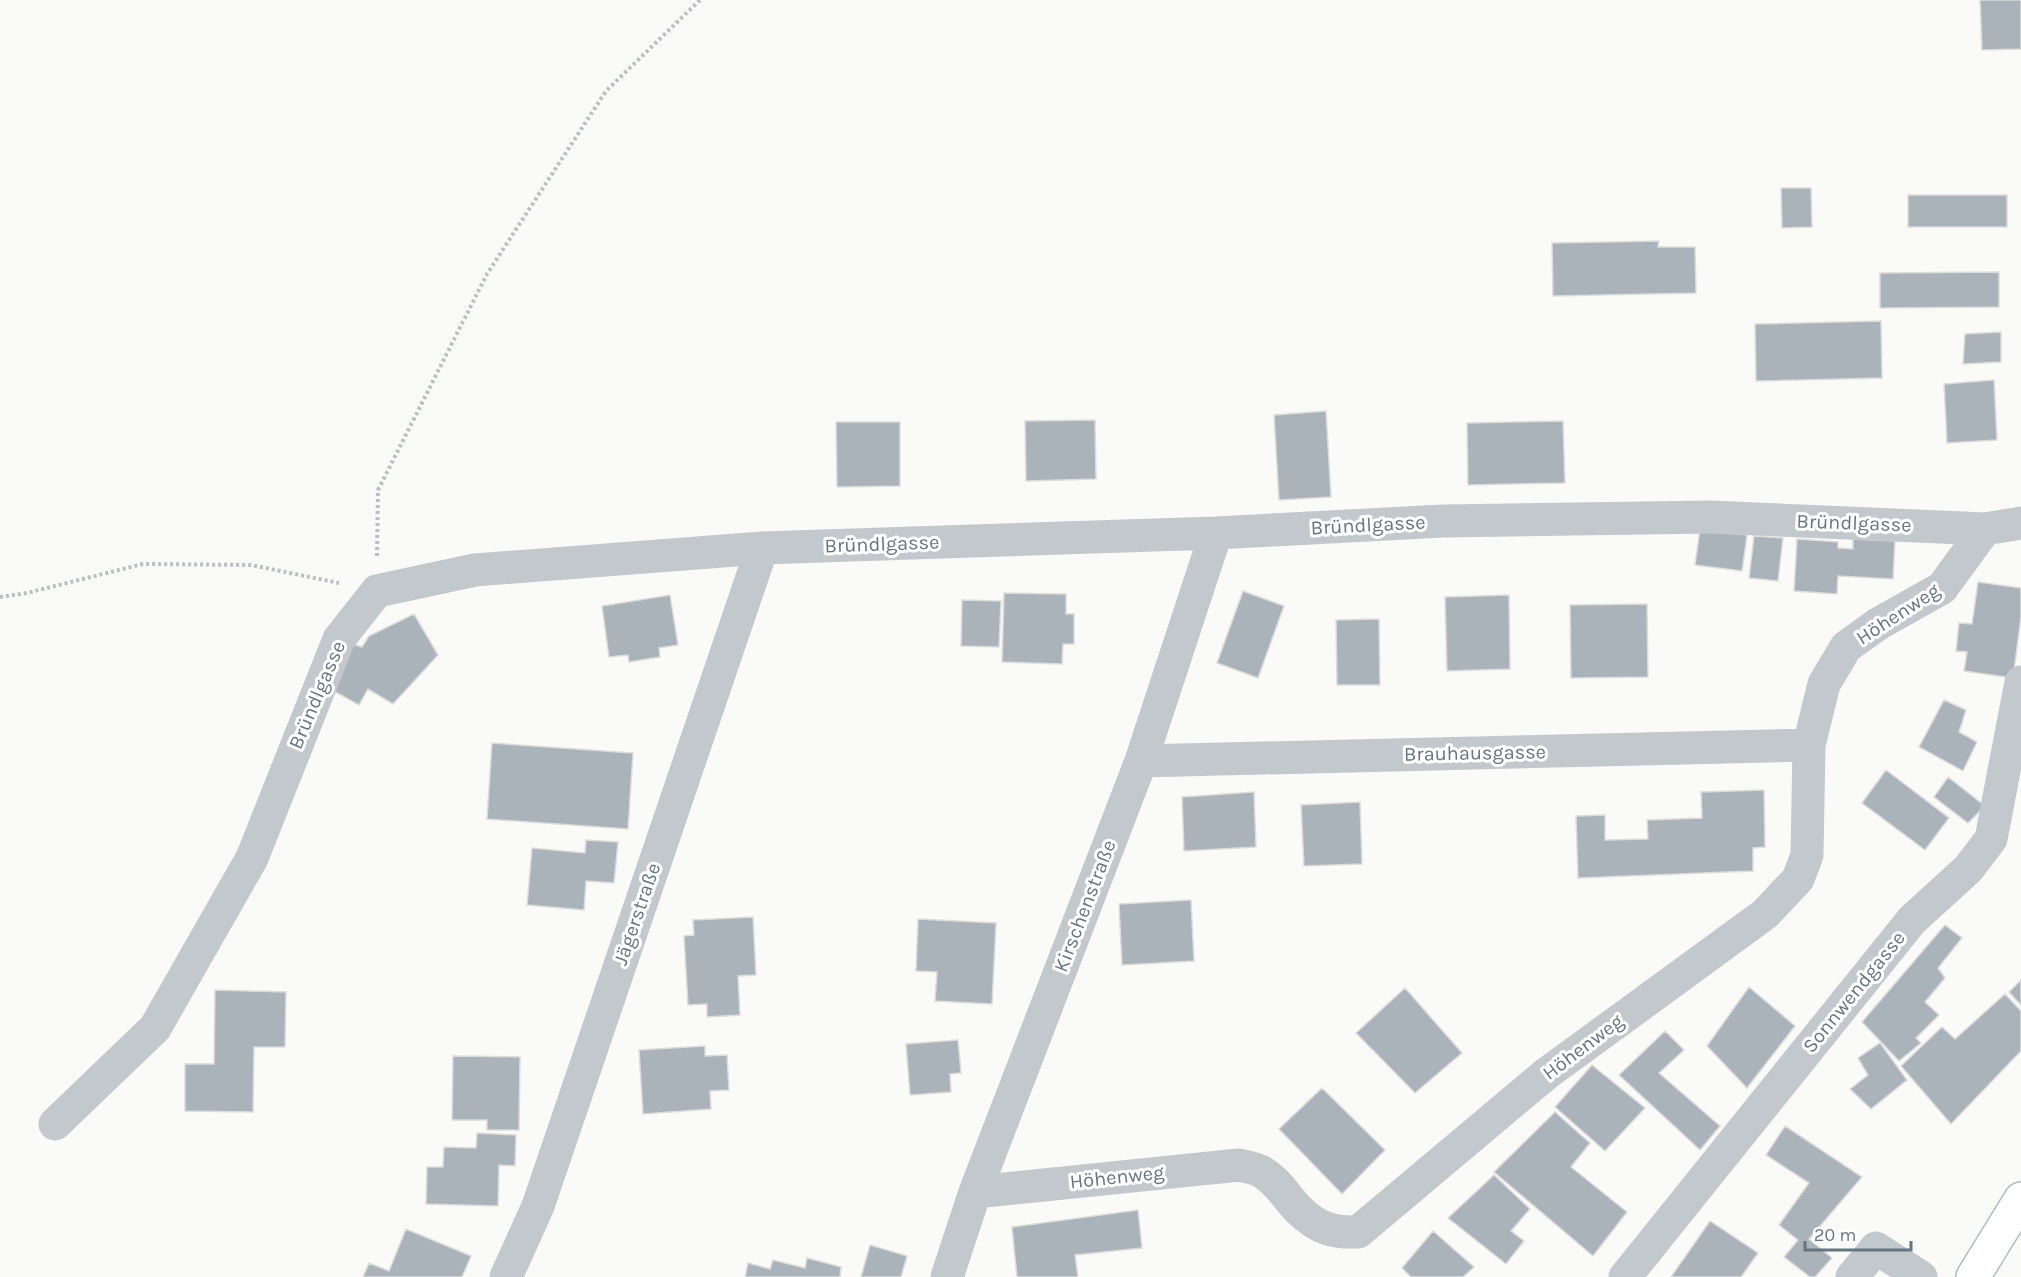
<svg xmlns="http://www.w3.org/2000/svg" width="2021" height="1277" viewBox="0 0 2021 1277" font-family="Karla,sans-serif">
	<style>
		.building { fill: #aab3b9; stroke: #dcdcda; stroke-width: 1.5 }
		.lines { fill: none; stroke-linecap: round; stroke-linejoin: round }
		.secondary-casing { stroke: #b3babf; stroke-width: 36 }
		.path { stroke: #bbbfc2; stroke-width: 4; stroke-dasharray: 3 3; stroke-linecap: butt }
		.street { stroke: #c3c8cc; stroke-width: 33 }
		.secondary { stroke: #fff; stroke-width: 33 }
		.labels { text-anchor: middle; dominant-baseline: central; stroke-width: 6; stroke-linejoin: round; paint-order: stroke }
		.street-label { font-size: 20px; fill: #657683; stroke: #fff }
	</style>
	<rect width="100%" height="100%" fill="#fafaf8"/>
	<!-- building -->
	<path class="building" d="M1980 0H2021V49L1982 50Z
		M1781 188H1811L1812 227 1782 228Z
		M1908 195H2007V227H1908Z
		M1659 241 1658 247H1695L1696 293 1553 296 1552 243Z
		M1999 272V307L1880 308V273Z
		M1881 321 1882 378 1756 381 1755 324Z
		M2001 332V362L1963 364 1965 334Z
		M1994 380 1997 440 1947 443 1944 384Z
		M1326 411 1331 497 1279 500 1274 415Z
		M1095 420 1096 479 1026 481 1025 421Z
		M1563 421 1565 483 1468 485 1467 423Z
		M836 422H900V486L837 487Z
		M1700 529 1747 535 1742 571 1695 565Z
		M1754 536 1783 538 1778 581 1749 578Z
		M1797 539 1838 542V548L1853 549V539L1895 541 1893 579 1838 576 1837 594 1794 591Z
		M1978 582 2021 588V617L2013 678 1964 671 1967 652 1956 651 1959 623 1972 624Z
		M1243 591 1284 606 1258 678 1217 663Z
		M1004 593 1066 594V614H1074V644H1063L1062 664 1002 662Z
		M670 595 678 645 659 648 660 657 629 662 628 655 609 657 602 606Z
		M1509 595 1510 669 1447 671 1445 597Z
		M962 600 1001 601 999 647 961 646Z
		M1647 604 1648 677 1571 678 1570 605Z
		M414 614 438 655 393 704 368 689 359 705 328 688 349 643 362 647 369 636Z
		M1379 619 1380 685H1337L1336 620Z
		M1944 700 1966 710 1959 732 1977 742 1963 771 1919 747Z
		M492 743 633 753 628 829 487 819Z
		M1886 770 1949 818 1925 850 1862 803Z
		M1948 777 1985 806 1968 823 1934 797Z
		M1764 790 1765 847 1753 848V871L1578 878 1576 816 1605 815V840L1648 839 1647 820 1702 818 1701 792Z
		M1254 792 1256 847 1184 851 1182 797Z
		M1360 802 1362 864 1304 866 1301 805Z
		M586 840 618 842 614 883 586 881 584 910 527 905 532 848 585 853Z
		M1191 900 1194 961 1122 965 1119 904Z
		M753 917 756 975 738 976 740 1015 707 1017V1004L688 1005 684 936 694 935 693 920Z
		M918 919 996 923 992 1004 935 1001 937 972 916 971Z
		M1945 925 1962 938 1938 968 1945 978 1925 1002 1939 1015 1916 1038 1921 1043 1899 1061 1862 1022Z
		M2021 980V1005L2009 992Z
		M1749 987 1795 1026 1747 1088 1707 1046Z
		M1405 988 1462 1053 1415 1093 1356 1033Z
		M215 990 286 992 285 1047H254L253 1112 185 1111V1064H214Z
		M2005 994 2021 1011V1051L1951 1124 1901 1066 1942 1027 1955 1039Z
		M1665 1031 1684 1050 1659 1073 1720 1126 1700 1150 1619 1075Z
		M958 1040 961 1073 950 1074 951 1092 910 1095 906 1044Z
		M1880 1043 1907 1080 1871 1109 1850 1089 1868 1075 1858 1058Z
		M705 1046V1056L727 1055 729 1090 710 1091 711 1109 643 1114 639 1050Z
		M453 1056 520 1057 519 1130H487V1120H452Z
		M1592 1065 1645 1108 1605 1151 1555 1107Z
		M1322 1088 1385 1150 1342 1194 1279 1129Z
		M1555 1112 1590 1143 1571 1167 1627 1212 1593 1256 1494 1172Z
		M1785 1126 1862 1177 1809 1239 1832 1258 1815 1277H1810L1784 1257 1798 1240 1779 1225 1809 1183 1766 1155Z
		M477 1133 516 1135 515 1166 499 1165 498 1206 426 1204 427 1167H443L444 1147 476 1148Z
		M1494 1175 1530 1209 1511 1231 1524 1241 1506 1264 1448 1218Z
		M1138 1210 1142 1248 1075 1255 1078 1277H1017L1012 1227Z
		M1710 1221 1758 1253 1741 1277H1671Z
		M406 1229 471 1256 462 1277H363L369 1263 389 1271Z
		M1433 1231 1474 1267 1463 1277H1411L1402 1268Z
		M870 1245 907 1256 901 1277H861Z
		M807 1258 841 1267 840 1277H745L748 1263 770 1269 773 1260 805 1268Z"/>
	<g class="lines">
		<defs>
			<path id="secondary" d="M1973 1277 2021 1199"/>
		</defs>
		<!-- secondary casing -->
		<use href="#secondary" class="secondary-casing"/>
		<!-- path -->
		<path class="path" d="M377 556 378 490 487 274 606 91 700 0
			M0 597 27 593 143 564 251 565 339 583"/>
		<!-- street -->
		<path class="street" d="M1141 761 1809 745
			M55 1124 155 1028 252 858 339 639 377 591 475 570 762 548 1216 533 1443 521 1711 517 1985 529 2021 523
			M975 1192 1239 1165C1247 1167 1256 1168 1262 1172 1278 1181 1286 1197 1299 1210 1317 1228 1333 1233 1358 1232L1546 1074 1765 914 1798 879 1807 855 1809 745 1824 684 1846 647 1878 624 1942 588 1985 529
			M506 1277 538 1206 762 548
			M947 1277 975 1192 1141 761 1216 533
			M1625 1277 1912 920 1968 869 1991 839 2021 682
			M1852 1277 1876 1248 1921 1277"/>
		<!-- secondary -->
		<use href="#secondary" class="secondary"/>
	</g>
	<g class="labels">
		<!-- street labels -->
		<g class="street-label">
			<text transform="translate(1854 523) rotate(2)">Bründlgasse</text>
			<text transform="translate(1368 525) rotate(-3)">Bründlgasse</text>
			<text transform="translate(882 544) rotate(-2)">Bründlgasse</text>
			<text transform="translate(1898 614) rotate(-33)">Höhenweg</text>
			<text transform="translate(317 695) rotate(-67)">Bründlgasse</text>
			<text transform="translate(1475 753) rotate(-1)">Brauhausgasse</text>
			<text transform="translate(1085 906) rotate(-69)">Kirschenstraße</text>
			<text transform="translate(637 914) rotate(-71)">Jägerstraße</text>
			<text transform="translate(1854 992) rotate(-51)">Sonnwendgasse</text>
			<text transform="translate(1583 1047) rotate(-37)">Höhenweg</text>
			<text transform="translate(1117 1177) rotate(-6)">Höhenweg</text>
		</g>
	</g>
	<!-- scale -->
	<path d="M1805 1241v9h106v-9" fill="none" stroke="#657683" stroke-width="3"/>
	<text x="1814" y="1241" font-size="18" fill="#657683" stroke="#ffffff" stroke-width="4.5" paint-order="stroke">20 m</text>
</svg>
